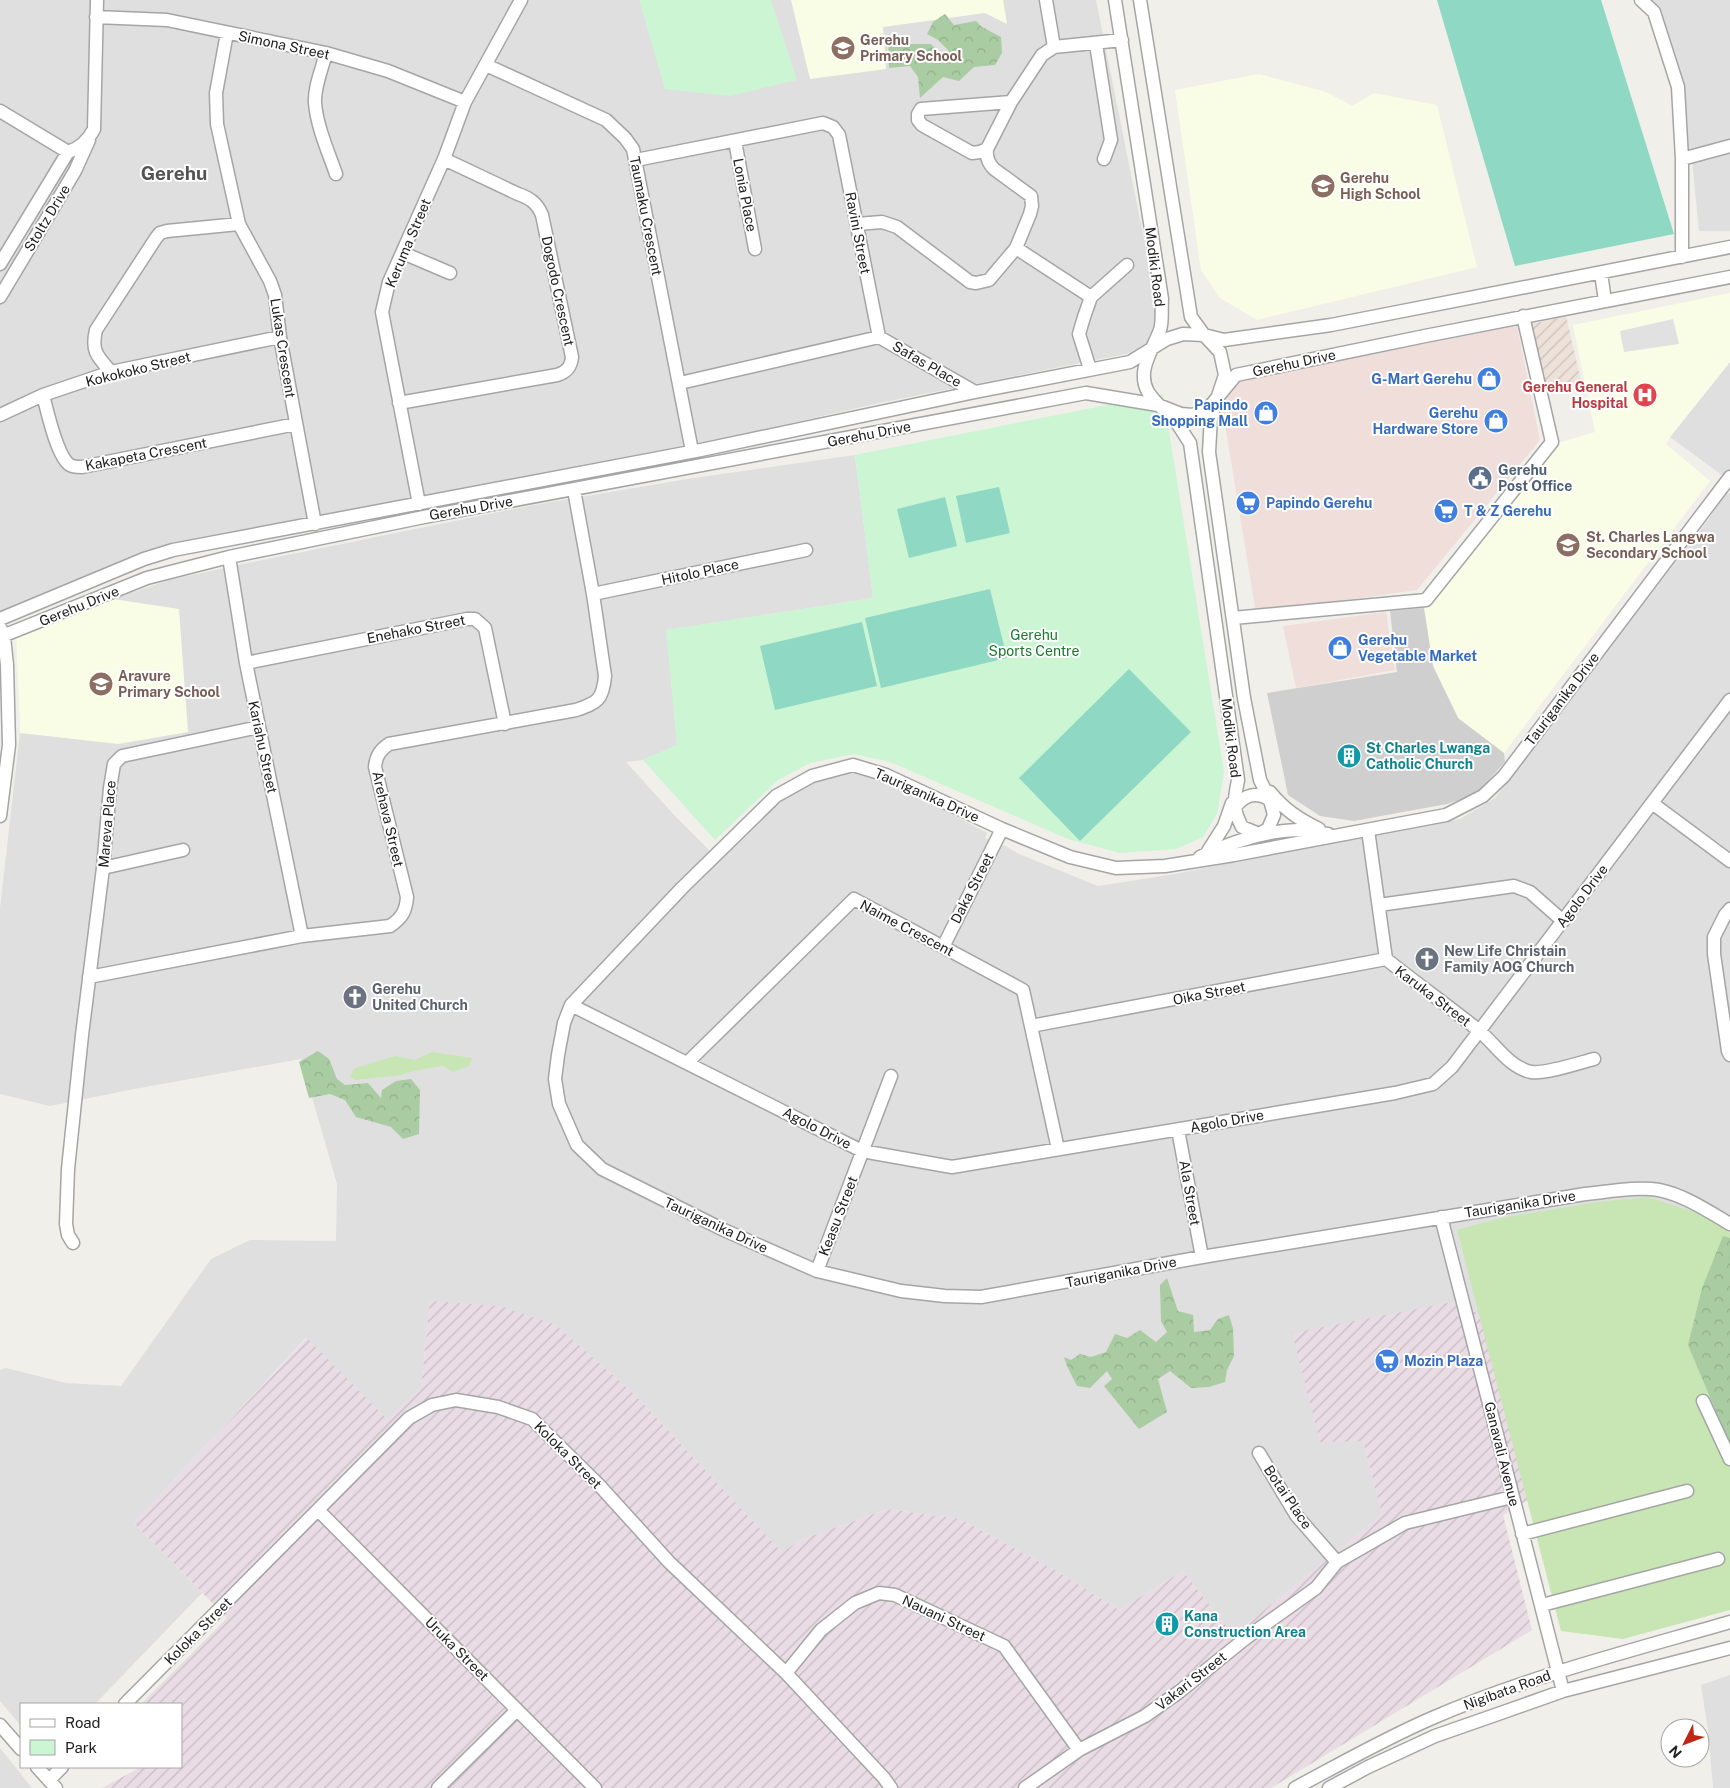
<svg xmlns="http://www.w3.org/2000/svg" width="1730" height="1788" viewBox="0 0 1730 1788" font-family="'Public Sans',sans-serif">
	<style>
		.residential { fill: #dfdfdf }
		.commercial { fill: #efdeda }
		.industrial { fill: url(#industrial-furrows) }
		.education { fill: #fafde6 }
		.religious { fill: #cfcfcf }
		.military { fill: url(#military-furrows) }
		.grass { fill: #c7e6b4 }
		.forest { fill: url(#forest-crowns) }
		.park { fill: #ccf5d4 }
		.pitch { fill: #8fd8c4 }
		.parking { fill: #e1e1e1 }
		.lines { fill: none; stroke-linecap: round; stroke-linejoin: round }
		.minor-casing { stroke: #a5a5a5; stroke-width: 15 }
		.minor { stroke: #fff; stroke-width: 12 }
		.labels { text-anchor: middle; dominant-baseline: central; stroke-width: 4; stroke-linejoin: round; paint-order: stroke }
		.education-label { font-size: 14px; font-weight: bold; fill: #785e54; stroke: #fff; text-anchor: start }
		.street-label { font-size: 14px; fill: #212121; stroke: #fff }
		.shop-label { font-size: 14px; font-weight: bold; fill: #366cbe; stroke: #fff; text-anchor: start }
		.health-label { font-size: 14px; font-weight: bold; fill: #be3a42; stroke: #fff; text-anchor: end }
		.service-label { font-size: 14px; font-weight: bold; fill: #4e5e75; stroke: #fff; text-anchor: start }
		.park-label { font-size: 14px; fill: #16792a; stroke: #fff }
		.culture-label { font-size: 14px; font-weight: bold; fill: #0d838f; stroke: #fff; text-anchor: start }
		.worship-label { font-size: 14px; font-weight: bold; fill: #5b616d; stroke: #fff; text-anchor: start }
		.district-label { font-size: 19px; font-weight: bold; fill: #545454; stroke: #fff }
	</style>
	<defs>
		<pattern id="industrial-furrows" width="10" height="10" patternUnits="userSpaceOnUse" patternTransform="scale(1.25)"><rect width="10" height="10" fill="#e9dce5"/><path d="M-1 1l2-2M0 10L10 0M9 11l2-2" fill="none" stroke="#c8bcc4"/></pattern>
		<pattern id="military-furrows" width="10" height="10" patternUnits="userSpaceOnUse" patternTransform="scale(1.25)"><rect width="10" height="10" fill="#ede1da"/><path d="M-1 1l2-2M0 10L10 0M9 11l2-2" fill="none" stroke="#cbc1bb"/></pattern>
		<pattern id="forest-crowns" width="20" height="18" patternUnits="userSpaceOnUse" patternTransform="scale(1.25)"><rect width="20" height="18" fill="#aacca2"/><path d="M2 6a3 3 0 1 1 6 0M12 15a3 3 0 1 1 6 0" fill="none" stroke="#92af8b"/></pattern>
	</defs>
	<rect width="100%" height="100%" fill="#f1efe9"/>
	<!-- residential -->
	<path class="residential" d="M0 0H1096L1154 289 1157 335 1136 352 884 402 682 448 176 549 0 619Z
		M1645 0H1730V231H1699L1691 150H1686L1685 92 1663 17Z
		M1730 362V481L1670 437Z
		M855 455 873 598 667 630 677 745 643 760 626 762 675 816 717 858 780 787 852 768 908 791 987 833 985 838 1002 846 1004 845 1019 854 1098 886 1175 874 1407 827 1460 819 1495 798 1708 520 1726 494 1730 493V1340L1363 1441 1382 1515 1233 1635 1183 1571 1119 1610 1060 1573 960 1519 888 1509 803 1539 782 1552 633 1393 556 1325 430 1301 421 1388 388 1420 306 1338 134 1523 202 1593 95 1704H21V1726L0 1701V1370L6 1368 66 1383 121 1386 211 1259 250 1240 336 1241 337 1184 301 1059 129 1090 50 1106 0 1094V908L20 733 16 636 113 599 169 580 248 563 534 505 687 479Z
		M1730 1675V1788H1713L1708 1730 1701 1685Z
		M0 1748 32 1788H0Z"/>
	<!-- commercial -->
	<path class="commercial" d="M1517 326 1540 440 1417 590 1256 613 1218 382Z
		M1386 612 1395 670 1296 688 1283 626Z"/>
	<!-- industrial -->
	<path class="industrial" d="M430 1301 500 1306 556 1325 633 1393 782 1552 803 1539 888 1509 960 1519 1060 1573 1119 1610 1183 1571 1233 1635 1382 1515 1363 1441 1320 1442 1292 1333 1458 1301 1484 1318 1528 1500 1503 1515 1532 1630 1271 1788H102L141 1767H181V1704H141L227 1618 134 1523 307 1338 388 1420 421 1388Z"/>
	<!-- education -->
	<path class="education" d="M791 0H1003L1007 24 985 13 883 27 886 69 810 79Z
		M1259 74 1326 92 1352 106 1374 93 1437 105 1477 267 1257 320 1220 298 1201 270 1175 90Z
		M1730 293V362L1670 437 1666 444 1710 481 1504 753 1459 719 1433 666 1424 608 1558 443 1595 432 1573 325Z
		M113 599 179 609 188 732 118 744 20 733 16 636Z"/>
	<!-- religious -->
	<path class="religious" d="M1424 608 1433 666 1458 718 1504 753 1505 762 1475 795 1447 804 1354 821 1320 816 1288 795 1267 693 1397 672 1390 611Z"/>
	<!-- military -->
	<path class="military" d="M1566 316 1582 385 1544 394 1528 325Z"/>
	<!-- grass -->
	<path class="grass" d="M432 1052 472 1058 469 1066 453 1072 443 1066 418 1070 401 1075 355 1080 350 1076 355 1068 395 1056 415 1060Z
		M1648 1197 1701 1214 1730 1233V1610L1623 1639 1561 1631 1457 1230 1501 1218 1597 1202Z"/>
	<!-- forest -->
	<path class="forest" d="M945 14 954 25 976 21 982 27 1001 37 1002 53 995 65 974 67 959 81 943 77 920 98 918 77 910 66 889 68 888 36 907 44H931L940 54 949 51 938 40 927 34 933 22Z
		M318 1051 329 1059 337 1079 345 1085 368 1083 381 1098 382 1090 396 1081 411 1079 420 1090 419 1134 403 1139 391 1127 356 1117 345 1100 330 1094 309 1098 299 1062Z
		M1723 1236 1730 1238V1442H1729L1688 1345 1702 1288Z
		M1167 1278 1178 1311 1193 1315 1194 1332 1210 1330 1218 1319 1229 1315 1233 1328 1234 1356 1227 1370 1225 1382 1209 1387 1191 1388 1170 1371 1158 1379 1167 1412 1139 1429 1104 1386 1112 1379 1107 1371 1090 1388 1077 1386 1067 1366 1064 1357 1071 1360 1080 1354 1091 1357 1106 1352 1115 1334 1127 1338 1140 1330 1156 1342 1167 1332 1161 1321 1160 1285Z"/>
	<!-- park -->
	<path class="park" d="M639 0H771L797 80 730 96 665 89Z
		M1163 394 1224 772 1217 814 1203 837 1176 849 1120 853 1068 839 890 762 854 754 810 763 778 780 715 840 643 760 677 745 666 630 873 598 855 455Z"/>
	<!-- pitch -->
	<path class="pitch" d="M1437 0H1601L1674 234 1515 266Z
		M999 487 1010 533 966 543 956 496Z
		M945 497 957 546 909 558 897 509Z
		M990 589 1007 658 881 688 865 618Z
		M862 622 877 686 775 710 760 646Z
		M1129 669 1191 732 1080 841 1019 778Z"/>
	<!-- parking -->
	<path class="parking" d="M1673 319 1679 344 1624 352 1620 331Z"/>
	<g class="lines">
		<defs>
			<path id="minor" d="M1046 0 1054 47
				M1115 0 1162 299C1161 309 1163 321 1160 330 1153 350 1136 370 1148 392 1155 403 1163 409 1172 417 1179 424 1184 435 1190 443L1238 780C1234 801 1232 808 1242 827L1259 834
				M1140 0 1191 317 1204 335 1220 352 1225 375 1211 417 1209 452 1244 698 1260 780 1270 800 1274 815 1268 829 1259 834
				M1641 0 1654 12 1678 87 1682 159V257
				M96 17 167 20 326 53 388 71 465 102
				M227 33 216 93 217 124 239 224 270 281 275 295 280 337 315 524
				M1096 44 1111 140 1104 159
				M326 53C322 69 314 87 315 103 317 127 328 151 336 174
				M486 65 606 120 625 138 633 149 692 451
				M0 111 68 152
				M735 141 755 249
				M987 149 980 152 972 153 922 125 918 120V114L921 109 1011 102
				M1682 159 1730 146
				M636 160 823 123 833 127 839 135 879 337 680 383
				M857 224 882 222 897 227 970 282 976 283 989 280 1016 248 1030 214 1032 206 1031 196 994 169C988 163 986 157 987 149L1011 102 1042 55 1054 47 1122 40
				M1016 248 1091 297
				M403 253 450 273
				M0 264 68 152C80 148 88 141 94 129L97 0
				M1601 273 1605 301
				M0 297 75 171 89 140
				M879 337 975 392
				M1090 369 1079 334 1084 317 1091 297 1127 265
				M111 372C97 356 91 351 96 330L156 238 160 233 167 231 239 224
				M43 395C47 410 57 457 70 465 73 467 78 467 82 467L296 424
				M399 403 557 375C567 372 571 367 572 357L542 215C537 203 530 198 518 194L444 159
				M0 415 43 395 111 372 280 337
				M1730 477 1504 776 1483 796 1446 815 1234 855 1165 866 1116 868 1070 857 1002 829 886 775 853 765 812 776 776 796 682 888 571 1005 564 1023 558 1055 555 1079 559 1104 577 1145 602 1169 724 1230 817 1271 901 1291 945 1296 981 1297 1202 1257 1585 1194C1607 1192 1637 1186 1659 1190 1684 1195 1708 1211 1730 1224
				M419 504 382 312 389 282 444 159 465 102 521 0
				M229 557 246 663 302 936
				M593 594 806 550
				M1233 618 1426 600 1552 442 1523 316
				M0 619 144 559 173 550 701 450 975 392 1130 362 1167 339 1183 334 1204 335 1224 340 1331 325 1730 247
				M0 637 147 578 229 557 424 517 1086 393 1158 405 1181 414 1192 415 1207 410 1236 375 1425 336 1730 277
				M246 663 467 619H475L485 628 505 724
				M1270 792C1284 809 1298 819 1319 829
				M1652 803 1730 861
				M1235 807C1244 795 1257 791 1270 800
				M0 816 9 745 7 665 4 637 1 629
				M1368 830 1386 959C1416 983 1447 1005 1477 1029 1495 1043 1508 1067 1531 1072 1546 1074 1579 1063 1594 1059
				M1208 851 1224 826 1232 803
				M1200 857C1231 842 1263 831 1297 830 1307 830 1318 833 1328 834
				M103 868 183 850
				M1379 905 1514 886 1530 892 1563 921
				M1730 909 1725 915 1714 937V954L1728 1051 1730 1055
				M943 947 1002 829
				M89 977 302 936 390 926C402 918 406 911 407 897L375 767C376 756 380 750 389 744L576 710C597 703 603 700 605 676L593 594 574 490
				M571 1005 862 1151 952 1167 1395 1093 1433 1084 1452 1067 1730 700
				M1031 1026 1386 959
				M687 1063 854 899 1023 990 1058 1149
				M1178 1130 1202 1257
				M1441 1217 1563 1691
				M73 1243 68 1235 66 1224 68 1169 82 1035 103 868 110 788 114 764 122 756 259 727
				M817 1271 891 1076
				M1703 1401 1730 1459
				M1259 1453 1296 1515 1337 1562
				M318 1510 595 1788
				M1522 1534 1687 1491
				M1542 1605 1718 1559
				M786 1673 821 1630 855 1603 879 1593 895 1595 1004 1646 1079 1750
				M125 1704 409 1418 432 1405 456 1400 498 1407 532 1419 599 1485 669 1562 786 1673 884 1778 891 1788
				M0 1725 21 1749
				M37 1767 56 1788
				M49 1780 62 1767
				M438 1788 517 1710
				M1025 1788 1079 1750 1145 1716 1179 1692 1246 1638 1316 1588 1337 1562 1405 1523 1512 1497
				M1295 1788C1340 1764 1384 1739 1430 1719 1526 1677 1630 1651 1730 1622
				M1329 1788 1368 1767 1435 1736 1498 1714 1563 1691 1730 1648"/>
		</defs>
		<!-- minor casing -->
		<use href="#minor" class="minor-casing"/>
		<!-- minor -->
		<use href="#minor" class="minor"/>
	</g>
	<!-- icons -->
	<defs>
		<symbol id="school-disc" viewBox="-11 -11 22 22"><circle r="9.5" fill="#8d6e63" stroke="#fff"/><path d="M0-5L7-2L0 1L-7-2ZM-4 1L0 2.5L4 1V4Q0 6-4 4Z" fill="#fff"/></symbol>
		<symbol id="shop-disc" viewBox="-11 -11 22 22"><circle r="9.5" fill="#3f7fe0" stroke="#fff"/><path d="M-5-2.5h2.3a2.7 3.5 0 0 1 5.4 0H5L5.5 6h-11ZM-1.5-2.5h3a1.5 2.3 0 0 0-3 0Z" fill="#fff"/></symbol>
		<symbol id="hospital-disc" viewBox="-11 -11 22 22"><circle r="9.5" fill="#e0444e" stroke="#fff"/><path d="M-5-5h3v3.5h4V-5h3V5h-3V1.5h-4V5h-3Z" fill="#fff"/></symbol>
		<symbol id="civic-disc" viewBox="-11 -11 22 22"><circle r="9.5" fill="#5c6f8a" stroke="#fff"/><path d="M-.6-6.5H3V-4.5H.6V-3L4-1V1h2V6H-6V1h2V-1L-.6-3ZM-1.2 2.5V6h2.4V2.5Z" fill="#fff"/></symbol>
		<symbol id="supermarket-disc" viewBox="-11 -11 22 22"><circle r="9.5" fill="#3f7fe0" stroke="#fff"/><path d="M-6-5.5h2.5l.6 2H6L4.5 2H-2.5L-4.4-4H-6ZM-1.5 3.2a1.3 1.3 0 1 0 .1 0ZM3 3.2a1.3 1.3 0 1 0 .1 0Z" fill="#fff"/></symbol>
		<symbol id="building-disc" viewBox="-11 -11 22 22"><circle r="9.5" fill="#0f9aa8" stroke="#fff"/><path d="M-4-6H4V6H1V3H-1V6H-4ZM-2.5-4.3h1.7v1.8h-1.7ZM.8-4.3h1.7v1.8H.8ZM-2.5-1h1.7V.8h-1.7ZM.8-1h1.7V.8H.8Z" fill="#fff"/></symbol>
		<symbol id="church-disc" viewBox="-11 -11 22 22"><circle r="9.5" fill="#6b7280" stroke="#fff"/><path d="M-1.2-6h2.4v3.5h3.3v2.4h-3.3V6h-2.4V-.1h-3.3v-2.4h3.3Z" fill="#fff"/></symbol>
	</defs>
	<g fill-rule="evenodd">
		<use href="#school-disc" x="829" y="34" width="28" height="28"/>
		<use href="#school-disc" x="1309" y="172" width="28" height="28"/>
		<use href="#shop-disc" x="1475" y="365" width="28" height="28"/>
		<use href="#hospital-disc" x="1631" y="381" width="28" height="28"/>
		<use href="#shop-disc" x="1252" y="399" width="28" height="28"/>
		<use href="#shop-disc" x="1482" y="407" width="28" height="28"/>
		<use href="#civic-disc" x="1466" y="464" width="28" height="28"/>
		<use href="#supermarket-disc" x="1234" y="489" width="28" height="28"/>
		<use href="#supermarket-disc" x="1432" y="497" width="28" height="28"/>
		<use href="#school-disc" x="1554" y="531" width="28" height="28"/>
		<use href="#shop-disc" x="1326" y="634" width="28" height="28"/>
		<use href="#school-disc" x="87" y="670" width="28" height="28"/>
		<use href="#building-disc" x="1335" y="742" width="28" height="28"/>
		<use href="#church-disc" x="1413" y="945" width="28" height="28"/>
		<use href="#church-disc" x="341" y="983" width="28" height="28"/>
		<use href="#supermarket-disc" x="1373" y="1347" width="28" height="28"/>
		<use href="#building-disc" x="1153" y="1610" width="28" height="28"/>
	</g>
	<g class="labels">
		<!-- education labels -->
		<g class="education-label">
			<text x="860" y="40">Gerehu<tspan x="860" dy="16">Primary School</tspan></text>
			<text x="1340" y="178">Gerehu<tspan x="1340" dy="16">High School</tspan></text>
			<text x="1586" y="537">St. Charles Langwa<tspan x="1586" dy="16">Secondary School</tspan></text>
			<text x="118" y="676">Aravure<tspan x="118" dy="16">Primary School</tspan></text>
		</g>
		<!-- street labels -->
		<g class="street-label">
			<text transform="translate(284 45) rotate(12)">Simona Street</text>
			<text transform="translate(745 195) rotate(79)">Lonia Place</text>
			<text transform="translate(646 216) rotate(79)">Taumaku Crescent</text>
			<text transform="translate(47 218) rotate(-59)">Stoltz Drive</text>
			<text transform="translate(858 233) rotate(79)">Ravini Street</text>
			<text transform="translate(408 243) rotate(-67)">Keruma Street</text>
			<text transform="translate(1155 267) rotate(83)">Modiki Road</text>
			<text transform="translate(558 291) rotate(78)">Dogodo Crescent</text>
			<text transform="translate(283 348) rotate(81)">Lukas Crescent</text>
			<text transform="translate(1294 363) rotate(-12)">Gerehu Drive</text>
			<text transform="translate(927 364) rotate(30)">Safas Place</text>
			<text transform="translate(138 369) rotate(-14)">Kokokoko Street</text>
			<text transform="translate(869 434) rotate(-11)">Gerehu Drive</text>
			<text transform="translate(146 454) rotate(-11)">Kakapeta Crescent</text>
			<text transform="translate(471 508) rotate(-10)">Gerehu Drive</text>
			<text transform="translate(700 572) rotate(-12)">Hitolo Place</text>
			<text transform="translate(79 606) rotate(-22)">Gerehu Drive</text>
			<text transform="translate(416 629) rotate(-11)">Enehako Street</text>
			<text transform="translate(1562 699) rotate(-53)">Tauriganika Drive</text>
			<text transform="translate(1231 738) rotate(83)">Modiki Road</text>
			<text transform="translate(263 747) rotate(78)">Kariahu Street</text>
			<text transform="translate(927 795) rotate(24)">Tauriganika Drive</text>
			<text transform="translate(388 819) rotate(77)">Arehava Street</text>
			<text transform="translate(107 824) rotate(-85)">Mareva Place</text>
			<text transform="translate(972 888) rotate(-63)">Daka Street</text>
			<text transform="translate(1582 896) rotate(-53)">Agolo Drive</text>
			<text transform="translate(907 928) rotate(28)">Naime Crescent</text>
			<text transform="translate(1209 993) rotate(-11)">Oika Street</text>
			<text transform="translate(1433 996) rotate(37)">Karuka Street</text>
			<text transform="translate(1227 1121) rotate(-10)">Agolo Drive</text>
			<text transform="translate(817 1128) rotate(27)">Agolo Drive</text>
			<text transform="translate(1190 1193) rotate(80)">Ala Street</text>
			<text transform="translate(1520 1204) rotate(-9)">Tauriganika Drive</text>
			<text transform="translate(838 1216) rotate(-69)">Keasu Street</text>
			<text transform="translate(716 1225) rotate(25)">Tauriganika Drive</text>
			<text transform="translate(1121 1272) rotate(-11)">Tauriganika Drive</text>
			<text transform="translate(1502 1454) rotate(76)">Ganavali Avenue</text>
			<text transform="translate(568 1455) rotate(45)">Koloka Street</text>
			<text transform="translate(1288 1497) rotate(56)">Botai Place</text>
			<text transform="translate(944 1618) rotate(25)">Nauani Street</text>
			<text transform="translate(198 1631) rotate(-45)">Koloka Street</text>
			<text transform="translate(457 1649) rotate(45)">Uruka Street</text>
			<text transform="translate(1191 1681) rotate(-38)">Vakari Street</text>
			<text transform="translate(1507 1690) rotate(-20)">Nigibata Road</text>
		</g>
		<!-- shop labels -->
		<g class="shop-label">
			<text x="1472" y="379" text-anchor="end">G-Mart Gerehu</text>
			<text x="1248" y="405" text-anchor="end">Papindo<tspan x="1248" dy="16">Shopping Mall</tspan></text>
			<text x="1478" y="413" text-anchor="end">Gerehu<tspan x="1478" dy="16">Hardware Store</tspan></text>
			<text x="1266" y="503">Papindo Gerehu</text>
			<text x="1464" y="511">T &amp; Z Gerehu</text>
			<text x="1358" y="640">Gerehu<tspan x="1358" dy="16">Vegetable Market</tspan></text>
			<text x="1404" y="1361">Mozin Plaza</text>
		</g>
		<!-- health labels -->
		<g class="health-label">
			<text x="1628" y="387">Gerehu General<tspan x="1628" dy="16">Hospital</tspan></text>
		</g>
		<!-- service labels -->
		<g class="service-label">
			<text x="1498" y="470">Gerehu<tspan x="1498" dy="16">Post Office</tspan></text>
		</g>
		<!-- park labels -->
		<g class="park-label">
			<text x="1034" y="635">Gerehu<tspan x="1034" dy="16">Sports Centre</tspan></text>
		</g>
		<!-- culture labels -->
		<g class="culture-label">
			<text x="1366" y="748">St Charles Lwanga<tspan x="1366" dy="16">Catholic Church</tspan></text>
			<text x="1184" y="1616">Kana<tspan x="1184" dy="16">Construction Area</tspan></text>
		</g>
		<!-- worship labels -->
		<g class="worship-label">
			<text x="1444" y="951">New Life Christain<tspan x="1444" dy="16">Family AOG Church</tspan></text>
			<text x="372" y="989">Gerehu<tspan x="372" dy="16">United Church</tspan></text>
		</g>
		<!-- district labels -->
		<g class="district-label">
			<text x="174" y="173">Gerehu</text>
		</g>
	</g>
	<!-- legend -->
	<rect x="20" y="1703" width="162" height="65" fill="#ffffff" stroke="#a6a6a6"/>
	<rect x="30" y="1719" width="25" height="8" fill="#ffffff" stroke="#a6a6a6"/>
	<text x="65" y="1728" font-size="15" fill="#212121">Road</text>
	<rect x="30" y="1740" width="25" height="15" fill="#ccf5d4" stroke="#a6a6a6"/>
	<text x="65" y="1753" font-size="15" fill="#212121">Park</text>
	<!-- north arrow -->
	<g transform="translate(1685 1743) rotate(228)"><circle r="24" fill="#ffffff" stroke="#a6a6a6"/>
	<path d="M0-4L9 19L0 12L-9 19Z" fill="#c02613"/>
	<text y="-8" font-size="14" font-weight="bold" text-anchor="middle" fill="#212121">N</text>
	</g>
</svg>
